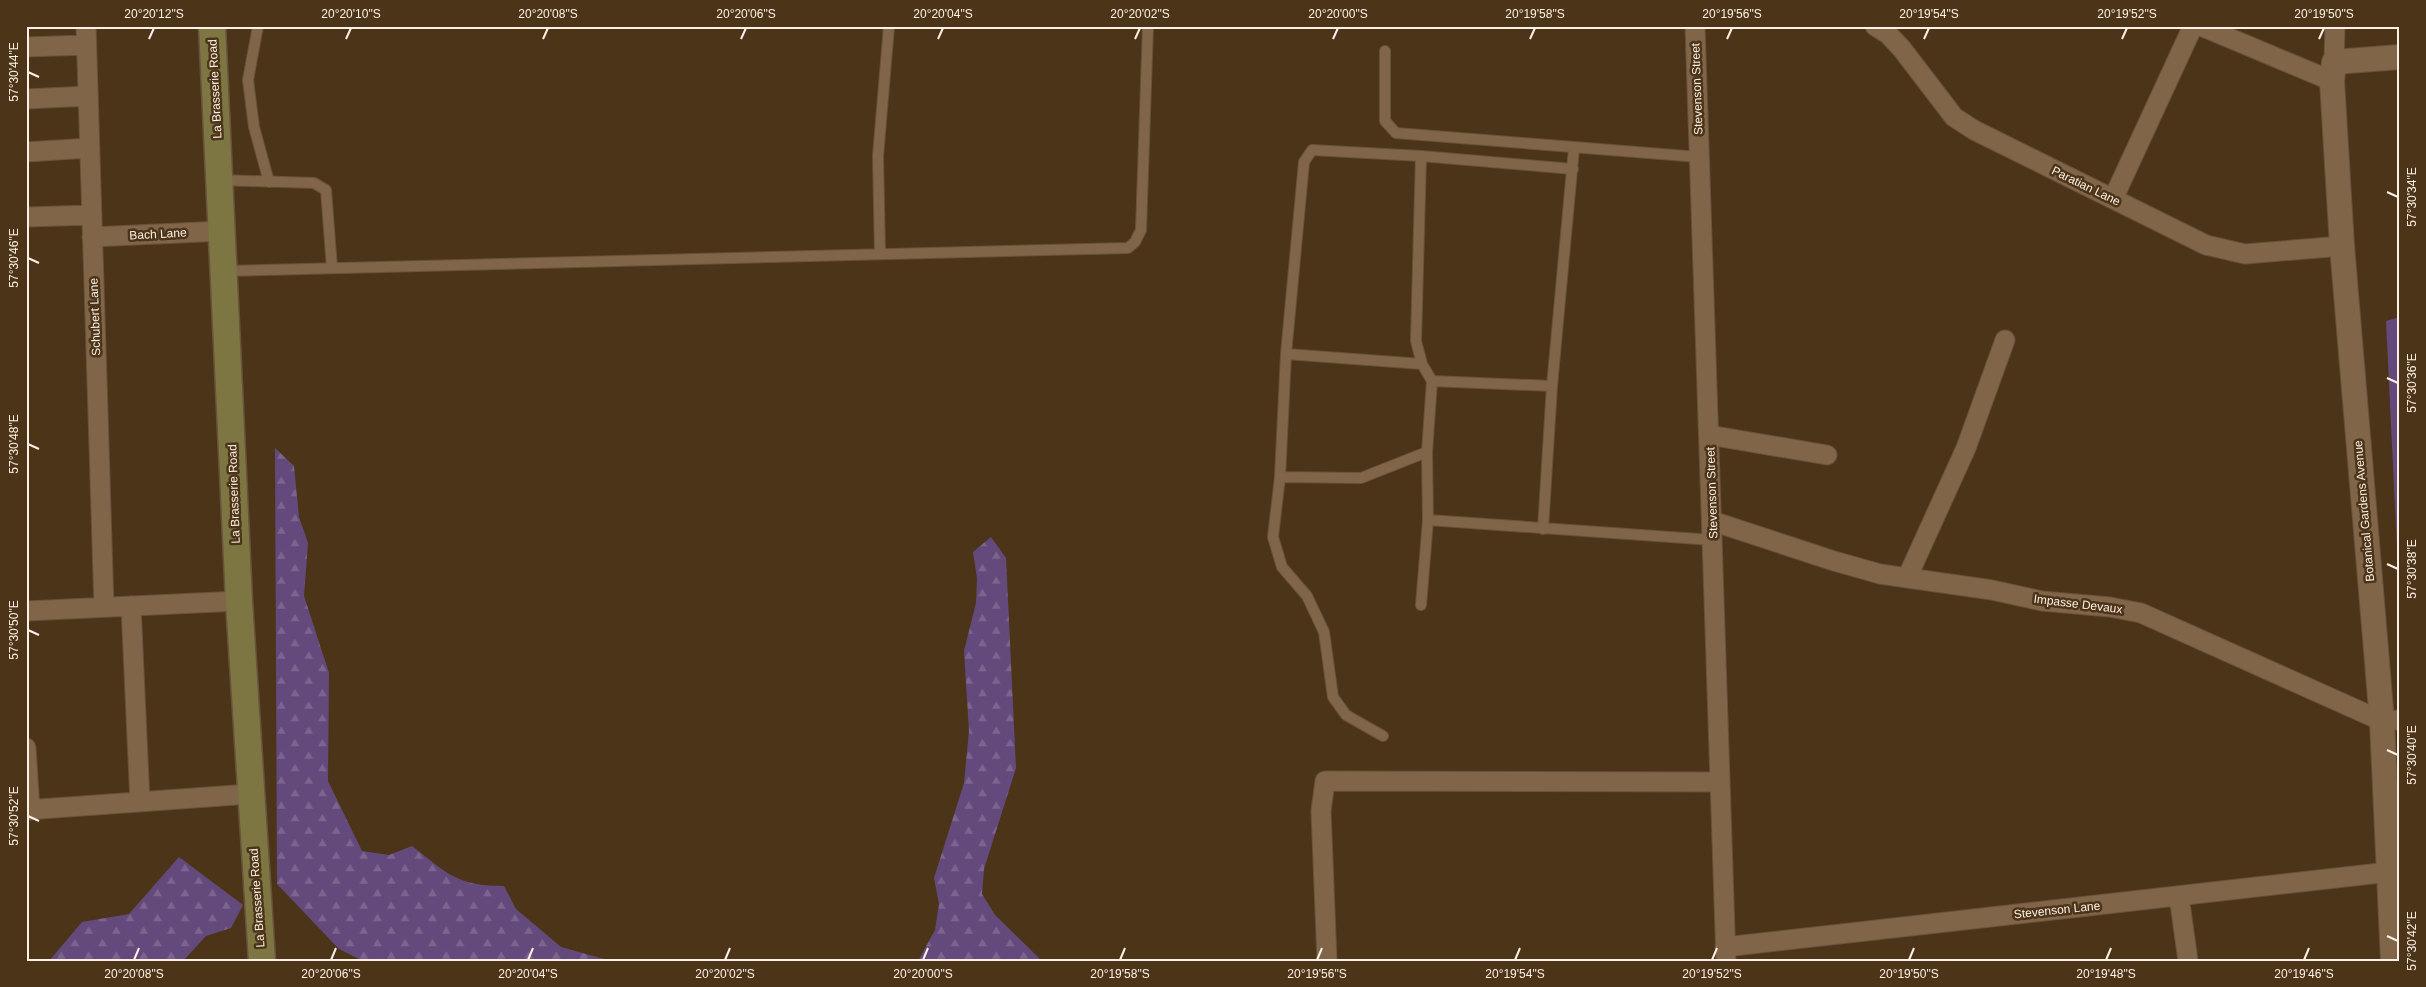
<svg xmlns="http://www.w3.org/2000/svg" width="2426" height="987" viewBox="0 0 2426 987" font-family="Arial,sans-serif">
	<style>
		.forest { fill: url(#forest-firs) }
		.garden { fill: #644a7c }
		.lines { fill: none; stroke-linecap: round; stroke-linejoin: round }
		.service-casing { stroke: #67523c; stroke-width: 12 }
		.minor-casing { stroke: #67523c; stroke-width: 21 }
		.tertiary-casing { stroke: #67523c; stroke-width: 26 }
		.secondary-casing { stroke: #67523c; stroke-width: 29 }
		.service { stroke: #806549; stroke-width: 10 }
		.minor { stroke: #806549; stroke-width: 19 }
		.tertiary { stroke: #806549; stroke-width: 24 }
		.secondary { stroke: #7e7642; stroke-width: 26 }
		.ticks { fill: none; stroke: #fdf0e4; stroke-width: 2 }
		.labels { text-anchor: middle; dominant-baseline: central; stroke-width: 5; stroke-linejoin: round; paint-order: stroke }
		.street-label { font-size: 12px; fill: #fdf0e4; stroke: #4c3419 }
		.neatline { fill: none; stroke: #fdf0e4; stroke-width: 2 }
		.ticks-label { font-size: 12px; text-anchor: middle; fill: #fdf0e4 }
	</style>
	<defs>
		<pattern id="forest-firs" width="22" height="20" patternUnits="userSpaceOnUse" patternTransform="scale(1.25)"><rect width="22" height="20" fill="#644a7c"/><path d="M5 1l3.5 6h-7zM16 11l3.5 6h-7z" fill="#7b648e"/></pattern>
	</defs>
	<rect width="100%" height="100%" fill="#4c3419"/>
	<!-- forest -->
	<path class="forest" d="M275 448 294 466 299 517 308 543 304 596 329 673 328 781 362 851 389 855 412 846C448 874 457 886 504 886L516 909 561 947 611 961H363L339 949 277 884Z
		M991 537 1006 558 1016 768 984 869 982 894 995 915 1042 961H918L935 930 939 904 934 878 964 783 969 731 964 651 976 603 977 578 973 552Z
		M179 857 243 905 231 928 206 936 183 961H49L82 922 129 914Z"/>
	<!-- garden -->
	<path class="garden" d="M2400 317V610L2386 321Z"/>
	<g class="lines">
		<defs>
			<path id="service" d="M258 26 248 80 254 127 269 182
				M1385 51V121L1396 133 1699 157
				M220 180 314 183 326 190 332 268
				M880 254 878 156 889 26
				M225 271 1128 248 1135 242 1141 230 1148 26
				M1286 354 1422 364
				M1432 381 1552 386
				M1427 452 1361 478 1280 477 1286 354 1304 162 1312 150 1421 156 1573 169
				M1280 477 1273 537 1282 567 1307 596 1324 632 1333 697 1346 715 1383 736
				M1428 520 1713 540
				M1543 529 1552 386 1574 148
				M1421 605 1428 520 1427 452 1432 381 1422 364 1416 341 1421 156"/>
			<path id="minor" d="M86 26 104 607
				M1695 26 1726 961
				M1875 26 1888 34 1902 49 1954 117 1974 130 2206 245 2245 254 2342 246
				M2201 26 2332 81
				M26 47 86 45
				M2334 62 2335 26
				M26 99 88 96
				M26 152 90 148
				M2113 199 2193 26
				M26 217 92 215
				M92 237 223 231
				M1709 435 1827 455
				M1712 521 1834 561 1880 574 1992 590 2042 601 2110 607 2141 613 2382 721 2400 720
				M1907 578 1966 448 2005 340
				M131 606 140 802
				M26 611 239 601
				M26 748 30 810
				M26 810 250 794
				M2179 896 2188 961
				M1725 947 2389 872 2400 873
				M1327 961 1321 811 1325 781 1720 782"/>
			<path id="tertiary" d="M2393 961 2382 721 2342 246 2332 81 2334 62 2400 57"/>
			<path id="secondary" d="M212 26 239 601 262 961"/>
		</defs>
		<!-- service casing -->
		<use href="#service" class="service-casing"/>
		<!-- minor casing -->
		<use href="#minor" class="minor-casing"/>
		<!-- tertiary casing -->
		<use href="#tertiary" class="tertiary-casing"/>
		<!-- secondary casing -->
		<use href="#secondary" class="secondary-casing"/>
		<!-- service -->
		<use href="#service" class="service"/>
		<!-- minor -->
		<use href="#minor" class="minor"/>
		<!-- tertiary -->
		<use href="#tertiary" class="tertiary"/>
		<!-- secondary -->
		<use href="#secondary" class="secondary"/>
	</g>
	<!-- ticks -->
	<path class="ticks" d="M149 39 154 28M346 39 351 28M543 39 548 28M741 39 746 28M938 39 943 28M1135 39 1140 28M1333 39 1338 28M1530 39 1535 28M1727 39 1732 28M1924 39 1929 28M2122 39 2127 28M2319 39 2324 28M28 72 39 77M2387 192 2398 197M28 258 39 263M2387 378 2398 383M28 444 39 449M2387 564 2398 569M28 630 39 635M2387 750 2398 755M28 816 39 821M2387 936 2398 941M134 960 139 948M331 960 336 948M528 960 533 948M725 960 730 948M923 960 928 948M1120 960 1125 948M1317 960 1322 948M1515 960 1520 948M1712 960 1717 948M1909 960 1914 948M2106 960 2111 948M2304 960 2309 948"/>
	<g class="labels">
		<!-- street labels -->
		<g class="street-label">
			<text transform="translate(215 89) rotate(-93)">La Brasserie Road</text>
			<text transform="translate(1697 89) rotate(-92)">Stevenson Street</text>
			<text transform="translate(2086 186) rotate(26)">Paratian Lane</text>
			<text transform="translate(158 234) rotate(-3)">Bach Lane</text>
			<text transform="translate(95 317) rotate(-92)">Schubert Lane</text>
			<text transform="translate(1712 493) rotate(-92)">Stevenson Street</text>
			<text transform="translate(234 494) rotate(-92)">La Brasserie Road</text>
			<text transform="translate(2364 511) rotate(-95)">Botanical Gardens Avenue</text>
			<text transform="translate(2078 604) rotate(7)">Impasse Devaux</text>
			<text transform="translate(257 898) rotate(-94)">La Brasserie Road</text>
			<text transform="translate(2057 910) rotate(-6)">Stevenson Lane</text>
		</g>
	</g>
	<!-- border -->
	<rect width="2426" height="987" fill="none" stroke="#4c3419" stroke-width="55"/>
	<rect x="28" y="28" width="2370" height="932" class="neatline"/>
	<g class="ticks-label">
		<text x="154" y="18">20°20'12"S</text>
		<text x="351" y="18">20°20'10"S</text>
		<text x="548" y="18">20°20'08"S</text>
		<text x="746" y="18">20°20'06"S</text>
		<text x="943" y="18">20°20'04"S</text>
		<text x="1140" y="18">20°20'02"S</text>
		<text x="1338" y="18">20°20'00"S</text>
		<text x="1535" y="18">20°19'58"S</text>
		<text x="1732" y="18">20°19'56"S</text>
		<text x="1929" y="18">20°19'54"S</text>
		<text x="2127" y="18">20°19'52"S</text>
		<text x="2324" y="18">20°19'50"S</text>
		<text transform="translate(14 72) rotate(-90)" y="4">57°30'44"E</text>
		<text transform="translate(2412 197) rotate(-90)" y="4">57°30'34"E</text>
		<text transform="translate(14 258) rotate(-90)" y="4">57°30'46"E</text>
		<text transform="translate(2412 383) rotate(-90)" y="4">57°30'36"E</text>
		<text transform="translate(14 444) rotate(-90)" y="4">57°30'48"E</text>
		<text transform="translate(2412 569) rotate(-90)" y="4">57°30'38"E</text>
		<text transform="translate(14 630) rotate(-90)" y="4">57°30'50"E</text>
		<text transform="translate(2412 755) rotate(-90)" y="4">57°30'40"E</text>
		<text transform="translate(14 816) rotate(-90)" y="4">57°30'52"E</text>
		<text transform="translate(2412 941) rotate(-90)" y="4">57°30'42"E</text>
		<text x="134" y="978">20°20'08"S</text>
		<text x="331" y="978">20°20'06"S</text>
		<text x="528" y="978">20°20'04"S</text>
		<text x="725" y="978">20°20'02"S</text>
		<text x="923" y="978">20°20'00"S</text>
		<text x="1120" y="978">20°19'58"S</text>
		<text x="1317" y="978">20°19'56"S</text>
		<text x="1515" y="978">20°19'54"S</text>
		<text x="1712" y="978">20°19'52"S</text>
		<text x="1909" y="978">20°19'50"S</text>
		<text x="2106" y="978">20°19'48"S</text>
		<text x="2304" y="978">20°19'46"S</text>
	</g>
</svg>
